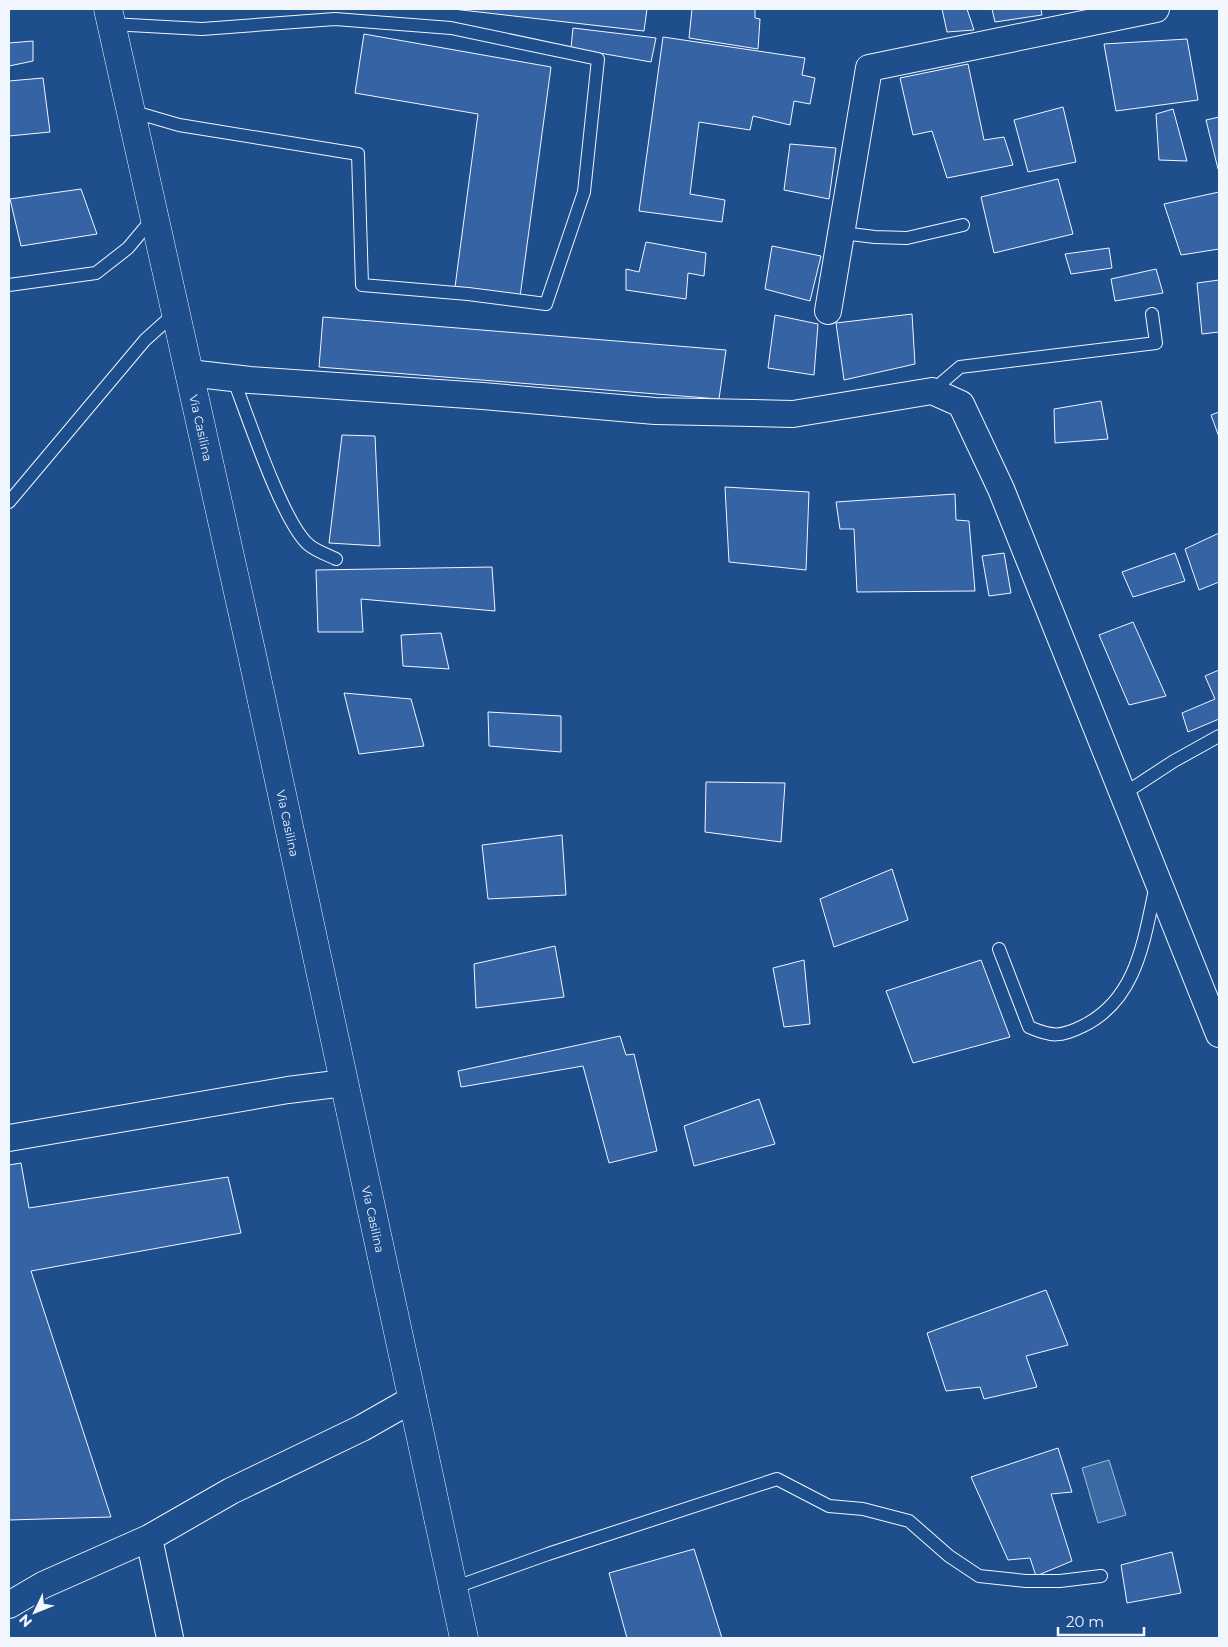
<svg xmlns="http://www.w3.org/2000/svg" width="1228" height="1647" viewBox="0 0 1228 1647" font-family="Montserrat,sans-serif">
	<style>
		.water { fill: #3b69a3; stroke: #a8bbd7 }
		.building { fill: #3563a3; stroke: #f2f6ff }
		.lines { fill: none; stroke-linecap: round; stroke-linejoin: round }
		.service-casing { stroke: #f2f6ff; stroke-width: 14 }
		.minor-casing { stroke: #f2f6ff; stroke-width: 28 }
		.primary-casing { stroke: #f2f6ff; stroke-width: 29 }
		.service { stroke: #1f4e8c; stroke-width: 12 }
		.minor { stroke: #1f4e8c; stroke-width: 26 }
		.primary { stroke: #1f4e8c; stroke-width: 28 }
		.labels { text-anchor: middle; dominant-baseline: central; stroke-width: 4; stroke-linejoin: round; paint-order: stroke }
		.street-label { font-size: 12px; fill: #f2f6ff; stroke: #1f4e8c }
	</style>
	<rect width="100%" height="100%" fill="#1f4e8c"/>
	<!-- water -->
	<path class="water" d="M1109 1460 1126 1515 1098 1523 1082 1468Z"/>
	<!-- building -->
	<path class="building" d="M453 9H647L644 31Z
		M692 9H755V18L760 19 758 49 689 38Z
		M942 9H967L974 30 947 32Z
		M992 9H1041L1042 15 995 22Z
		M573 28 656 38 651 62 571 48Z
		M364 34 551 67 520 297 455 287 478 114 355 93Z
		M663 37 805 58 802 75 815 78 810 104 794 101 790 125 753 116 750 130 699 122 690 194 725 200 722 222 639 211Z
		M1187 39 1198 100 1116 111 1104 44Z
		M33 41V61L9 66V43Z
		M968 64 984 140 1004 137 1013 165 947 178 932 131 913 135 900 78Z
		M43 78 50 132 9 136V81Z
		M1063 107 1076 162 1028 172 1014 120Z
		M1173 109 1187 161 1159 160 1156 114Z
		M1219 117V168L1218 169 1206 120Z
		M790 144 836 148 829 199 784 190Z
		M1058 179 1073 234 994 253 981 197Z
		M81 189 97 234 21 246 10 199Z
		M1219 192V249L1181 255 1164 204Z
		M646 242 706 253 704 276 688 273 686 299 626 290V269L639 272Z
		M772 246 821 256 810 301 765 289Z
		M1109 248 1112 268 1071 274 1065 254Z
		M1156 269 1163 293 1115 301 1111 279Z
		M1219 280V332L1202 334 1197 283Z
		M912 314 915 364 844 380 836 323Z
		M775 315 818 324 814 375 768 368Z
		M323 317 726 350 719 399 319 367Z
		M1101 401 1108 439 1055 443 1054 409Z
		M1219 412V437L1211 415Z
		M342 435 375 436 380 546 329 543Z
		M725 487 809 492 806 570 729 562Z
		M955 494 956 520 969 521 975 591 857 592 854 529H840L836 502Z
		M1219 533V582L1199 590 1185 549Z
		M1004 553 1011 593 989 596 982 556Z
		M1175 553 1185 581 1133 597 1122 572Z
		M492 567 495 611 361 599 363 632H318L316 570Z
		M1133 622 1166 696 1129 705 1099 635Z
		M441 633 449 669 403 666 401 635Z
		M1219 670V719L1188 732 1182 713 1215 699 1205 676Z
		M344 693 411 699 424 746 359 754Z
		M488 712 561 716V752L489 746Z
		M706 782 785 783 781 842 705 832Z
		M562 835 566 895 488 899 482 845Z
		M892 869 908 920 834 947 820 899Z
		M555 946 564 997 476 1008 474 964Z
		M804 960 810 1024 784 1027 773 968Z
		M981 960 1010 1037 913 1063 886 991Z
		M620 1036 626 1055 634 1054 657 1151 609 1163 583 1066 461 1087 458 1071Z
		M759 1099 775 1144 694 1166 684 1126Z
		M21 1163 29 1208 228 1177 241 1233 31 1271 111 1517 9 1520V1165Z
		M1046 1290 1068 1345 1026 1356 1037 1387 984 1399 980 1387 946 1391 927 1333Z
		M1058 1448 1072 1492 1051 1494 1072 1561 1036 1576 1030 1558 1008 1560 971 1477Z
		M694 1549 722 1638H627L609 1573Z
		M1172 1552 1181 1593 1127 1603 1121 1565Z"/>
	<g class="lines">
		<defs>
			<path id="service" d="M111 24 202 29 335 19 451 28 598 59 584 192 546 304 468 294 362 285 358 154 179 125 131 111
				M842 233 875 237 907 238 963 225
				M9 285 96 273 128 248 154 217
				M233 378C247 414 283 524 309 545 316 551 328 555 336 559
				M932 391 960 367 1156 343 1152 314
				M9 502 145 340 175 313
				M1122 795 1174 761 1219 736
				M999 949 1029 1027C1052 1037 1061 1037 1083 1026 1138 999 1144 938 1156 885
				M453 1588 548 1554 777 1479 829 1506 863 1509 909 1521 949 1556 979 1576 1026 1581H1060L1101 1576"/>
			<path id="minor" d="M828 311 869 68 1156 9
				M189 373 250 380 483 396 655 411 793 414 932 391 961 404 1001 489 1219 1034
				M9 1138 288 1090 344 1083
				M149 1538 170 1638
				M9 1605 43 1585 149 1538 231 1491 362 1428 413 1399"/>
			<g id="primary">
				<path id="s1" d="M108 9 252 655 464 1638"/>
			</g>
		</defs>
		<!-- service casing -->
		<use href="#service" class="service-casing"/>
		<!-- minor casing -->
		<use href="#minor" class="minor-casing"/>
		<!-- primary casing -->
		<use href="#primary" class="primary-casing"/>
		<!-- service -->
		<use href="#service" class="service"/>
		<!-- minor -->
		<use href="#minor" class="minor"/>
		<!-- primary -->
		<use href="#primary" class="primary"/>
	</g>
	<g class="labels">
		<!-- street labels -->
		<g class="street-label">
			<text stroke="none"><textPath href="#s1" startOffset="429">Via Casilina</textPath></text>
			<text stroke="none"><textPath href="#s1" startOffset="834">Via Casilina</textPath></text>
			<text stroke="none"><textPath href="#s1" startOffset="1239">Via Casilina</textPath></text>
		</g>
	</g>
	<!-- border -->
	<rect width="1228" height="1647" fill="none" stroke="#f2f6ff" stroke-width="20"/>
	<!-- north arrow -->
	<g transform="translate(35 1612) rotate(227)" stroke="#1f4e8c" stroke-width="4" paint-order="stroke">
	<path d="M0-4L9 19L0 12L-9 19Z" fill="#f2f6ff"/>
	<text y="-8" font-size="14" font-weight="bold" text-anchor="middle" fill="#f2f6ff">N</text>
	</g>
	<!-- scale -->
	<path d="M1058 1627v8h86v-8" fill="none" stroke="#f2f6ff" stroke-width="2.5"/>
	<text x="1066" y="1627" font-size="15" fill="#f2f6ff" stroke="#1f4e8c" stroke-width="4" paint-order="stroke">20 m</text>
</svg>
